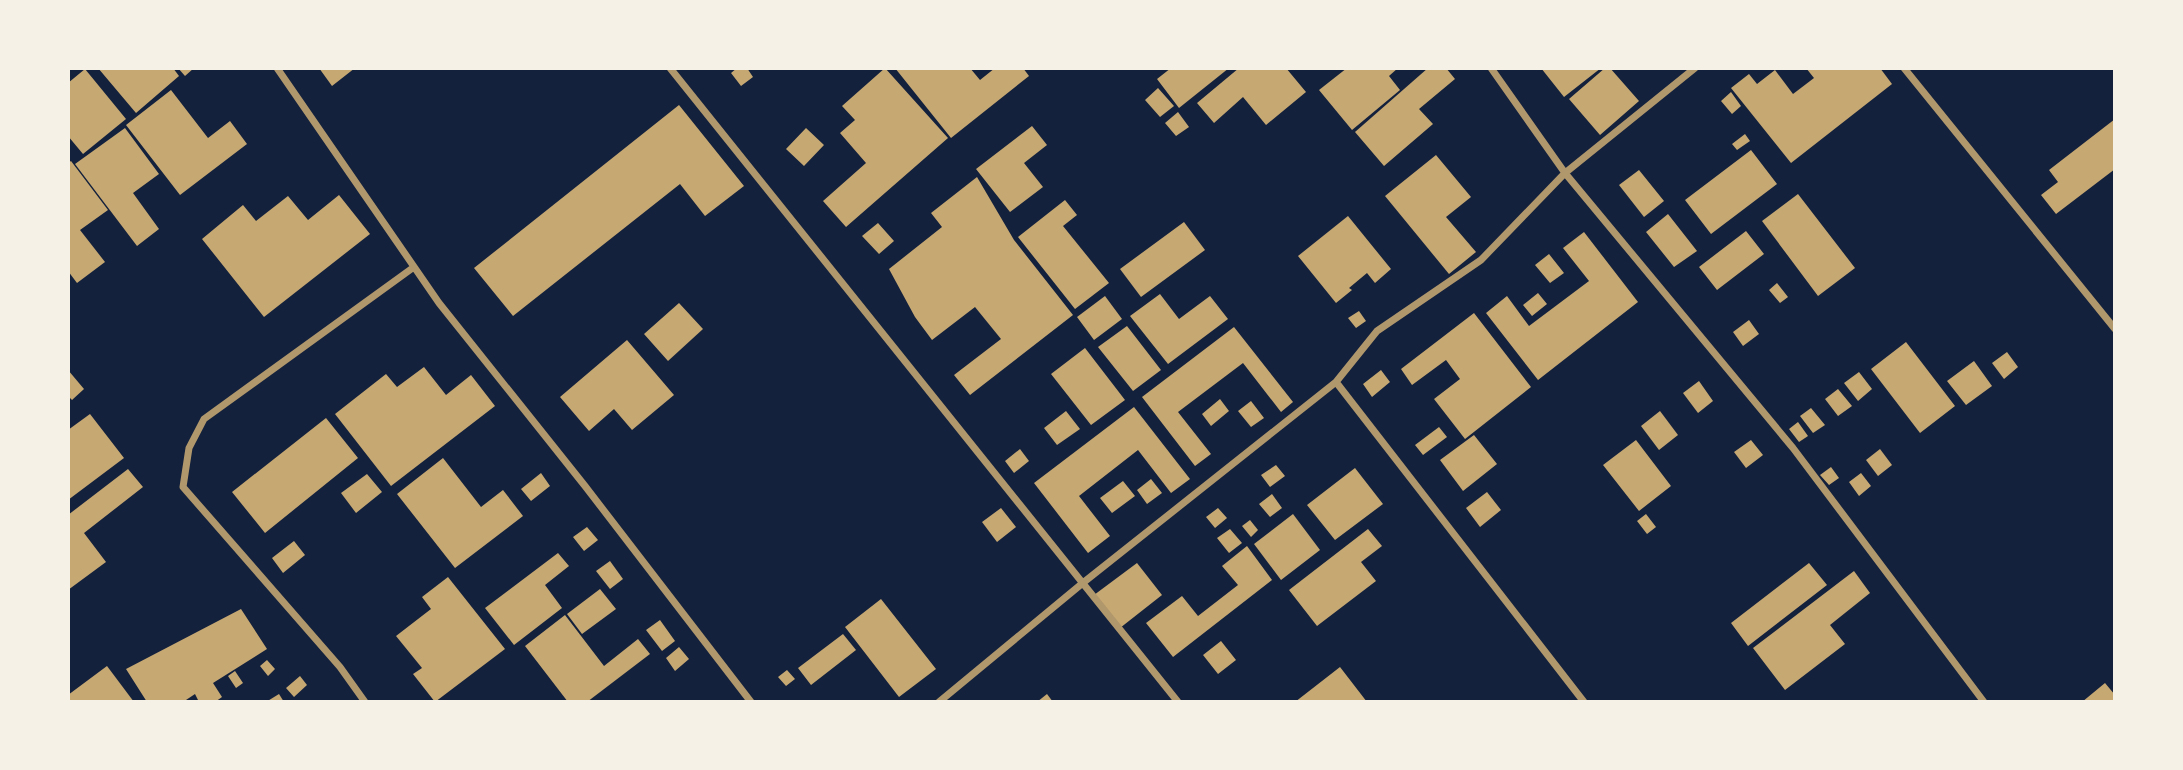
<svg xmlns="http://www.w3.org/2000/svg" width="2183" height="770" viewBox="0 0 2183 770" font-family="'Space Grotesk',sans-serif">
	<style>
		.building { fill: #c6a872 }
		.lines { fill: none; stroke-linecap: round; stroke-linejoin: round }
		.minor { stroke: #b1986c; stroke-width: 7 }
	</style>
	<rect width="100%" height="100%" fill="#14213d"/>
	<!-- building -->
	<path class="building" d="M98 68H173L179 76 136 113Z
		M178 68H194L185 76Z
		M319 68H355L332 86Z
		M737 68H747L753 77 741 86 731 73Z
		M885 68 948 138 846 227 823 201 866 163 840 133 855 120 842 106Z
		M895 68H970L980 80 995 68H1023L1029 76 951 138Z
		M1171 68H1229L1179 108 1157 79Z
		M1239 68H1286L1306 92 1266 125 1243 97 1214 123 1197 103Z
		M1347 68H1398L1389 76 1400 90 1352 130 1319 90Z
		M1428 68H1446L1455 79 1419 109 1433 124 1384 166 1355 132Z
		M1541 68H1601L1564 97Z
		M1605 68H1610L1639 101 1600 135 1569 99Z
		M1806 68H1880L1892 84 1791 163 1731 88 1749 74 1757 84 1775 70 1793 94 1814 78Z
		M85 69 126 119 83 154 68 136V83Z
		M1158 88 1174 106 1160 117 1145 100Z
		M171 90 208 138 230 121 247 144 180 195 126 125Z
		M1731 92 1741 106 1732 114 1721 101Z
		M679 105 744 186 705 216 680 184 513 316 474 268Z
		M1178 112 1189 127 1176 136 1165 123Z
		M2115 119V169L2056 214 2041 195 2058 182 2049 170Z
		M1032 126 1047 145 1024 163 1043 187 1010 212 976 169Z
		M125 128 159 174 133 193 159 229 137 246 75 164Z
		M806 128 824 145 804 166 786 149Z
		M1745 134 1750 141 1737 150 1732 144Z
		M1751 150 1777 184 1711 234 1685 200Z
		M1436 155 1471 197 1446 217 1476 252 1449 274 1385 196Z
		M71 161 108 210 80 230 105 262 77 283 68 271V163Z
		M1639 170 1664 201 1644 217 1619 185Z
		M977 177 1014 240 1073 315 970 395 954 375 1001 339 975 307 932 340 915 317 889 269 942 227 931 213Z
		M1798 194 1855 268 1818 296 1762 221Z
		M339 195 370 234 264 317 202 239 243 205 256 221 288 196 308 220Z
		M1065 200 1077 215 1063 226 1109 283 1075 309 1018 237Z
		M1668 214 1697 251 1674 267 1646 232Z
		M1348 216 1391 269 1375 283 1367 273 1349 288 1352 290 1336 303 1298 256Z
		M1184 222 1205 250 1141 297 1120 269Z
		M878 223 894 241 879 254 862 236Z
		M1746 231 1764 254 1717 290 1699 267Z
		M1584 232 1638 302 1538 380 1486 313 1507 296 1529 326 1589 281 1563 248Z
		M1549 254 1564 273 1550 283 1535 265Z
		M1777 283 1788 297 1780 303 1769 290Z
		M1538 293 1547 304 1532 316 1523 305Z
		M1160 294 1179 319 1210 296 1228 319 1168 364 1130 316Z
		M1105 296 1122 319 1094 340 1077 317Z
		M679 303 703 329 668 361 644 334Z
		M1359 311 1366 321 1356 328 1348 318Z
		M1474 313 1531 387 1465 439 1434 399 1460 379 1446 360 1412 385 1401 369Z
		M1749 320 1759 334 1743 346 1733 332Z
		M1127 326 1161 370 1133 391 1098 347Z
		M1234 327 1293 402 1281 412 1243 363 1178 412 1211 454 1195 466 1142 397Z
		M627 340 674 395 632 430 614 409 589 431 560 397Z
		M1906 342 1955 406 1920 433 1871 369Z
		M1085 348 1125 400 1091 425 1051 374Z
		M2007 352 2018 367 2004 379 1992 363Z
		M1974 361 1992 386 1966 405 1947 381Z
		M424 367 446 395 471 375 495 406 391 486 335 414 386 374 397 387Z
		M68 370 84 389 72 400 68 396Z
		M1381 370 1390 382 1372 397 1363 384Z
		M1859 372 1872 389 1858 401 1844 383Z
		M1699 381 1713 401 1698 413 1683 393Z
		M1838 389 1852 406 1838 416 1825 399Z
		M1220 399 1229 411 1211 426 1202 414Z
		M1251 401 1264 418 1251 427 1238 411Z
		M1134 407 1190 479 1171 493 1138 450 1079 496 1110 536 1088 553 1034 483Z
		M1811 408 1825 425 1813 433 1800 416Z
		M1066 411 1080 429 1057 445 1044 428Z
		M1660 411 1678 435 1659 450 1641 426Z
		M90 414 124 458 68 500V430Z
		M326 418 358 458 265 533 232 492Z
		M1798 422 1808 436 1799 442 1789 429Z
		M1439 427 1447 437 1423 455 1415 445Z
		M1474 435 1497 464 1463 491 1440 460Z
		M1636 440 1671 486 1639 511 1603 465Z
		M1751 440 1763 455 1746 468 1734 452Z
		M1020 449 1029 461 1014 473 1005 461Z
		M1880 449 1892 465 1878 476 1866 460Z
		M443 458 481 507 503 490 523 516 455 568 397 494Z
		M1276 465 1285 476 1270 487 1261 475Z
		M1831 467 1839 478 1829 485 1820 475Z
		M1355 468 1383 504 1335 540 1307 505Z
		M128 469 143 487 84 533 106 562 68 590V515Z
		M541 473 550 486 531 501 521 489Z
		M1861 473 1871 486 1859 496 1849 482Z
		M367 474 382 492 356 513 341 493Z
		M1151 479 1162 493 1147 504 1137 490Z
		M1123 481 1135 496 1112 513 1100 498Z
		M1487 492 1501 510 1480 527 1466 508Z
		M1272 494 1282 508 1270 517 1259 504Z
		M1001 508 1016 527 997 542 982 522Z
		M1218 508 1227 518 1215 528 1206 517Z
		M1293 514 1320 550 1281 580 1254 544Z
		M1646 514 1656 527 1647 534 1637 521Z
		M1250 520 1258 530 1251 537 1242 526Z
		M587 527 598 540 584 551 573 537Z
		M1230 529 1242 543 1229 553 1217 538Z
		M1368 529 1382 546 1361 562 1376 581 1317 626 1289 590Z
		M294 541 305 555 283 573 272 558Z
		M1247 546 1272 580 1173 657 1146 623 1182 596 1198 616 1238 585 1222 566Z
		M558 553 569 566 545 585 562 608 514 645 485 608Z
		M610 561 623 579 610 589 596 571Z
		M1137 563 1162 595 1120 628 1094 595Z
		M1809 563 1827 585 1748 646 1731 623Z
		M1854 571 1870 593 1830 625 1845 644 1785 690 1753 648Z
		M448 577 505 649 435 702 413 674 422 668 396 636 431 609 422 597Z
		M600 589 616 609 582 634 567 614Z
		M881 599 936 669 899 697 845 627Z
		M241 609 267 649 213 683 222 697 215 702H199L195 694 183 702H147L126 669Z
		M565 615 604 666 638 639 650 654 587 702H568L525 646Z
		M660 620 675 641 662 651 646 630Z
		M843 634 856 650 811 685 798 668Z
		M1221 641 1236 660 1218 674 1203 655Z
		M679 647 689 659 675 671 666 658Z
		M267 660 275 669 268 676 260 666Z
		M107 666 134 702H68V695Z
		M1340 667 1367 702H1295Z
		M787 670 795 679 786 686 778 677Z
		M235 671 243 683 236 688 228 676Z
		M300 676 307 685 294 697 286 688Z
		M2105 683 2115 695V702H2082Z
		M279 694 284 702H266Z
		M1047 694 1053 702H1037Z"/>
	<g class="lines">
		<!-- minor -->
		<path class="minor" d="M277 68 439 303 585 486 751 702
			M670 68 1178 702
			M1491 68 1565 173 1793 448 1984 702
			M1904 68 2115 329
			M1336 382 1584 702
			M365 702 340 667 183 487 189 448 204 419 414 267
			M939 702 1084 582 1336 382 1377 331 1481 260 1565 173 1695 68"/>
	</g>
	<!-- border -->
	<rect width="2183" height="770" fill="none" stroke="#f6f1e7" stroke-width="140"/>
</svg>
